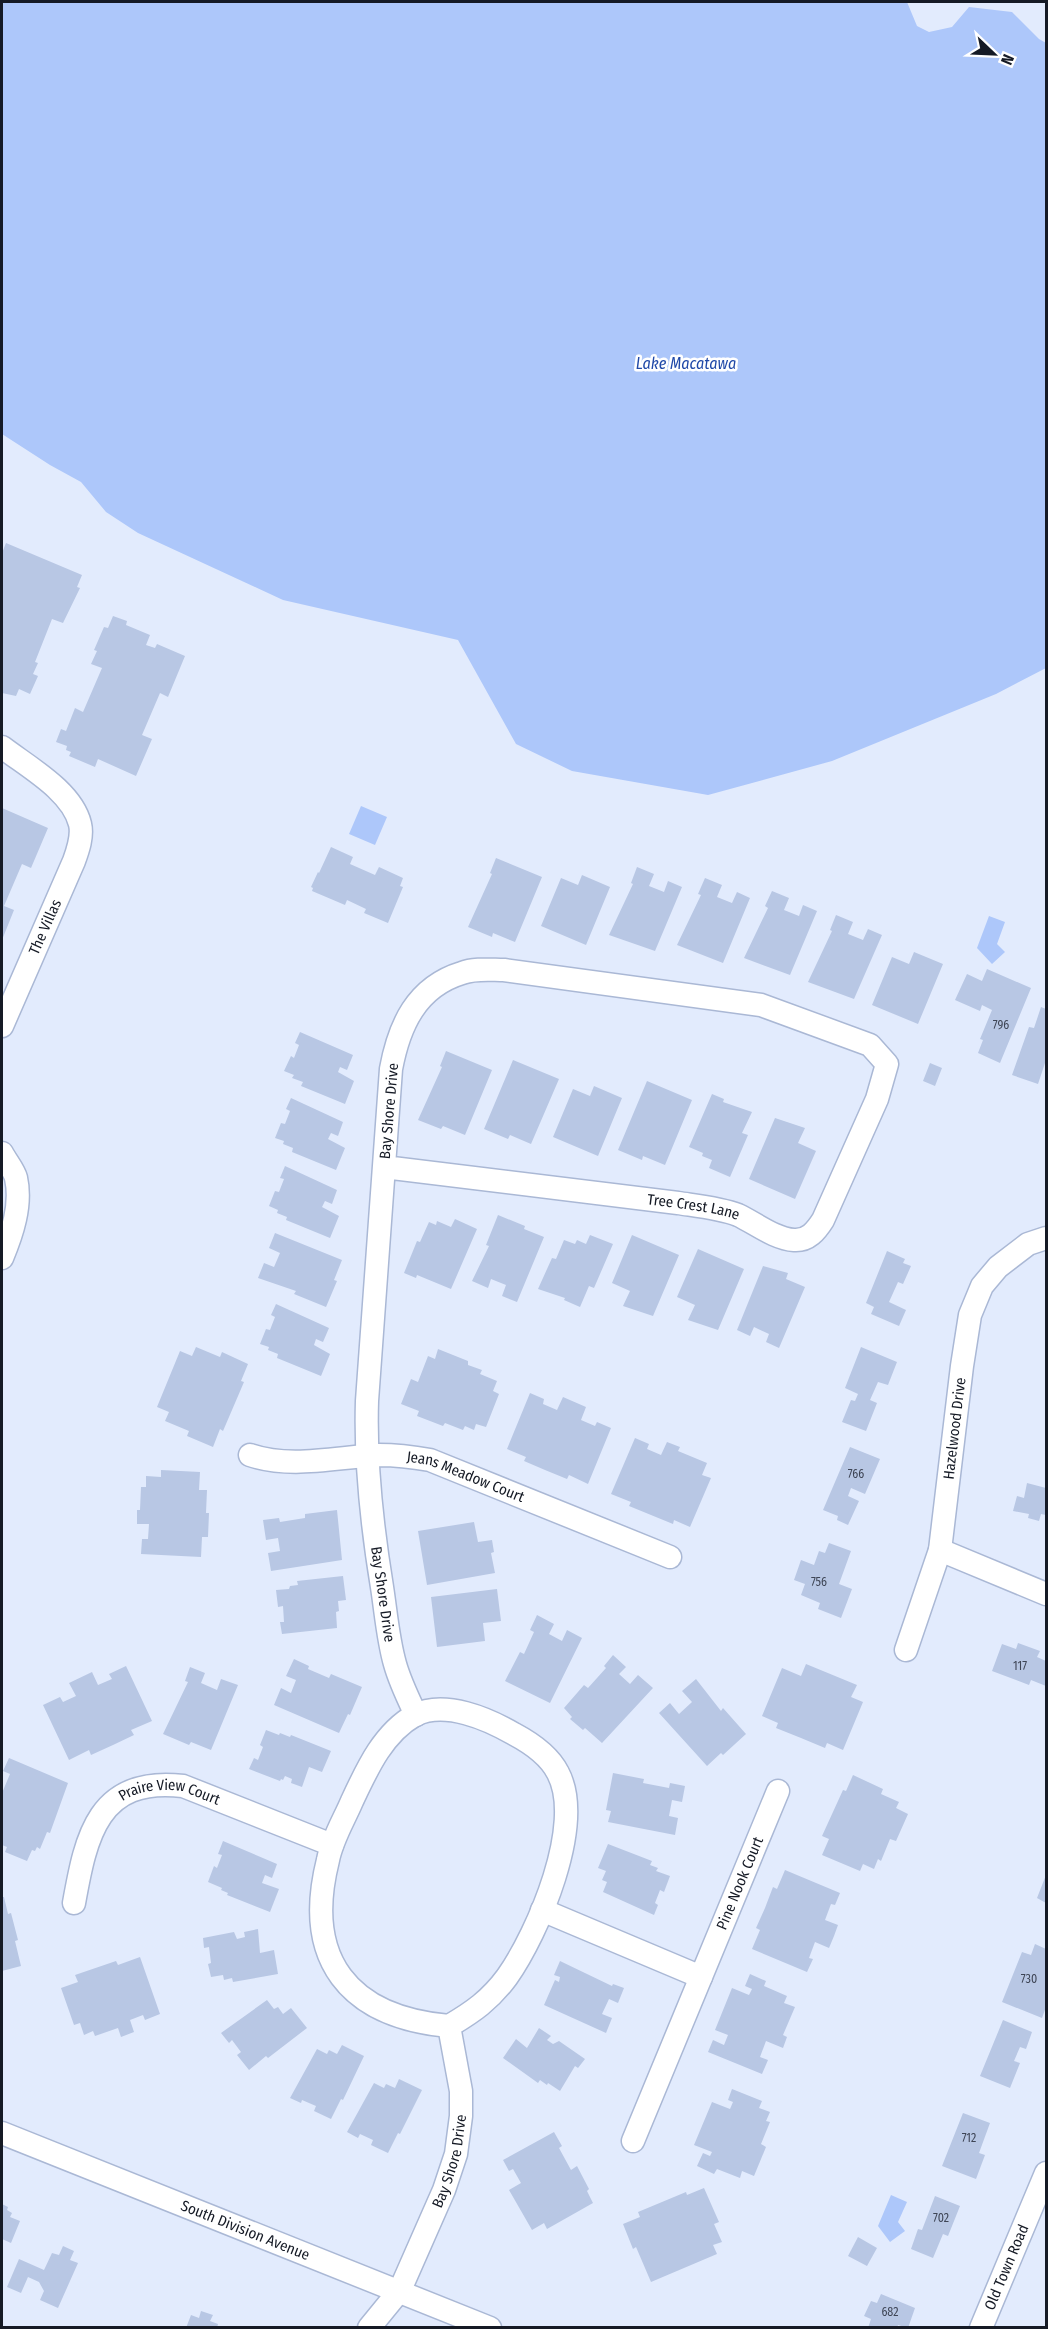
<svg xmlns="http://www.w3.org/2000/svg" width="1048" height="2329" font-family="'Fira Sans Condensed',sans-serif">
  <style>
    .water { fill: #adc7fa }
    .building { fill: #b8c7e4 }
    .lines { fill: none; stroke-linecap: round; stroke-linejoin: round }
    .street-casing { stroke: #aab8d5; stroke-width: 25 }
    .street { stroke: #fff; stroke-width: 22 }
    .labels { text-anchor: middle; stroke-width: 5; stroke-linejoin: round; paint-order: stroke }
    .number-label { font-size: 12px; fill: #3e4555 }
    .street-label { font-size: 15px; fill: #151a25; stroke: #fff }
    .water-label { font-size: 16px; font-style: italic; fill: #2049a8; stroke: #fff }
  </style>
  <rect width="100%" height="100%" fill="#e2ebfd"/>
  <path class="water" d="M2,2H907L917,26L929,32L952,27L969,7L1012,12L1039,39L1046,43V668L996,694L832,761L708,795L572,771L516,744L458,640L283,600L138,533L106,512L81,482L50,465L2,434Z
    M361,806L387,817L375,845L349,834Z
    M989,916L1005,922L997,944L1005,952L992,964L977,948Z
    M891,2195L907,2202L898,2222L905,2231L890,2242L878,2226Z"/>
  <path class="building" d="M6,543L82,575L77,587L80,588L63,623L52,619L35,662L38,663L33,674L38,676L30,694L19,689L16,696L2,693V553Z
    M113,616L127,621L126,625L150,635L146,645L155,648L157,644L185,656L168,697L160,693L142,735L152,739L136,776L98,759L95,767L69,756L71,752L66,750L67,746L56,742L61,729L66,731L75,708L83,712L102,668L91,664L97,651L94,650L104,627L108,628Z
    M2,808L48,828L31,868L22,864L4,906L14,910L2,940Z
    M331,847L353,857L350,864L375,875L379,867L403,878L400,886L403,887L388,923L364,913L366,909L347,900L345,905L312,891L313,888L311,887L318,872L319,873Z
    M496,858L542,877L515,942L493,933L492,937L468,927L492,874L490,873Z
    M637,867L654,874L649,886L664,892L668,881L682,887L655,951L609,935L633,884L631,883Z
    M582,875L610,887L586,945L541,926L561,878L578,885Z
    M705,878L722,885L717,897L732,903L737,892L750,898L723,963L677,945L701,895L698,894Z
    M772,891L789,898L784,910L799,916L803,905L817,911L790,975L744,958L768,908L765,906Z
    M836,915L853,922L848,934L863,940L868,929L882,935L854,999L808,982L832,931L830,930Z
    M914,952L943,964L918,1024L872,1005L892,957L909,964Z
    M987,969L1031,988L1000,1063L978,1053L983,1040L980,1039L992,1010L982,1005L980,1011L955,1000L967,974L982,981Z
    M1041,1007L1046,1009V1060L1038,1084L1012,1075L1029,1027L1034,1028Z
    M300,1032L353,1055L347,1070L340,1067L338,1072L354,1081L345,1104L301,1086L303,1082L292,1078L294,1075L284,1071L291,1056L294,1058L299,1045L295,1043Z
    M446,1051L492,1070L465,1135L443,1126L441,1129L418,1120L442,1067L440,1066Z
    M513,1060L559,1079L531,1144L510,1135L508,1139L484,1129Z
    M930,1063L942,1068L935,1086L923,1081Z
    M647,1081L692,1100L665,1165L643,1156L642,1160L618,1150Z
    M594,1086L622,1098L598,1156L553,1137L573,1089L590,1096Z
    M712,1094L724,1099L723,1102L752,1112L742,1133L748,1135L730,1177L709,1168L712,1160L702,1156L703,1153L689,1147Z
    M291,1098L343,1122L338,1136L331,1133L328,1139L345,1148L336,1170L292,1152L293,1148L283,1144L284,1141L275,1138L281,1123L285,1124L290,1111L286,1109Z
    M775,1118L805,1128L798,1143L816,1151L795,1199L749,1179Z
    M285,1166L337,1190L332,1204L325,1201L322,1207L339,1216L330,1238L286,1220L287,1217L277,1213L278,1210L269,1206L275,1191L279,1192L284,1179L280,1178Z
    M498,1215L525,1226L524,1229L544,1237L517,1302L502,1296L506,1285L491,1279L488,1288L472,1281L489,1246L486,1245Z
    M455,1219L477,1229L451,1289L417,1275L416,1278L404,1273L417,1241L420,1242L429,1222L436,1225L437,1221L451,1227Z
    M275,1233L342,1260L334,1280L337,1281L326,1307L294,1294L296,1291L258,1278L264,1263L274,1267L280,1253L269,1248Z
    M590,1235L613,1244L594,1288L589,1286L580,1307L564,1300L565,1298L538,1289L552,1258L556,1259L564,1240L575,1244L577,1240L586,1244Z
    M632,1235L679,1255L653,1316L623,1306L630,1291L612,1283Z
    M698,1249L744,1269L718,1330L688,1320L695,1305L677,1297Z
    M887,1251L905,1259L903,1263L911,1266L903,1284L898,1282L889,1302L906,1310L899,1326L871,1314L874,1307L866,1303Z
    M763,1266L788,1273L786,1279L805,1287L779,1348L766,1342L769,1334L754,1327L750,1336L737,1330Z
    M276,1304L329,1328L323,1342L316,1339L314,1345L330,1354L321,1376L277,1358L278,1354L268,1350L269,1347L260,1344L266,1329L270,1330L275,1317L271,1315Z
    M196,1347L220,1357L222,1352L248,1364L241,1381L244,1382L223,1431L220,1429L213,1447L187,1436L189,1431L165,1421L169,1412L157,1407L180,1351L192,1356Z
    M861,1347L897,1362L888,1385L878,1382L870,1400L877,1403L866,1431L842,1422L851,1400L855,1401L858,1394L845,1388Z
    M438,1349L468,1361V1365L482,1370L480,1374L497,1381L493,1391L499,1394L486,1427L476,1424L474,1430L465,1426L463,1430L445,1423L443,1426L417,1416L419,1411L401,1404L411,1379L418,1382L428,1356L435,1359Z
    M530,1393L544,1399L543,1404L557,1410L563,1397L586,1407L581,1420L595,1426L597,1422L611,1428L588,1484L569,1475L567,1479L545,1470L524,1461L526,1457L507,1449Z
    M635,1438L649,1444L647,1449L661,1455L667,1442L680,1447L678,1451L707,1463L702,1475L711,1478L690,1527L674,1520L673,1524L629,1506L631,1502L611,1494Z
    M850,1447L880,1459L865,1494L851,1488L848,1496L859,1501L848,1525L837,1520L838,1516L823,1510Z
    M161,1470L200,1472L199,1490H207L206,1513H209L208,1537H202L201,1557L141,1554L142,1539H148L149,1524H137V1510H140L141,1487H146V1476L161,1477Z
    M1027,1483L1046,1488V1515L1041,1514L1039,1521L1028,1518L1029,1514L1013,1511L1017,1496L1024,1498Z
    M337,1510L342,1560L271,1571L268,1553L280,1551L278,1538L266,1540L263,1520L279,1518L280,1522L305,1518V1514Z
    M474,1522L478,1542L492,1540L494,1552L491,1553L495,1573L427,1585L418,1531Z
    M829,1543L851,1551L839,1584L852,1589L841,1618L818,1609L820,1603L801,1595L805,1584L794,1580L801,1560L814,1565L819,1551L825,1553Z
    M343,1576L346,1600L338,1601L339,1611L336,1612L337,1628L282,1634L280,1622H284L283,1606L278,1607L276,1590L289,1589L290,1586L298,1585L297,1581Z
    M497,1589L501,1621L483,1623L485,1641L437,1647L431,1597Z
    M537,1615L554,1624L549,1634L562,1641L567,1630L582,1638L550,1703L505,1681L520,1652L524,1654L534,1632L530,1630Z
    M1018,1643L1040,1651L1037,1657L1046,1661V1686L1031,1680L1029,1685L992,1671L1002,1644L1016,1649Z
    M613,1655L626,1667L619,1674L630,1684L638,1675L653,1688L602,1743L585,1728L583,1730L570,1719L572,1717L564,1708L584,1685L588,1688L606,1668L604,1666Z
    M294,1659L309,1666L308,1669L329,1678L331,1674L362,1687L350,1715L348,1714L339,1733L274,1705L281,1688L291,1693L296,1680L286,1676Z
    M806,1664L857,1685L851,1697L863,1702L843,1750L827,1743L825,1748L801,1738L776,1728L778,1723L762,1716L782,1668L801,1676Z
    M126,1666L152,1721L131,1730L134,1735L113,1745L91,1755L89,1750L69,1760L43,1705L60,1697L63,1702L76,1696L69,1683L92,1672L98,1685L112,1679L109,1674Z
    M190,1667L205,1673L201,1683L217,1690L221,1679L238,1685L211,1750L191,1742L189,1745L163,1734L188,1682L185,1681Z
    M696,1679L721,1711L723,1708L746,1734L723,1755L721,1753L707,1766L659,1713L670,1703L679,1714L692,1702L682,1691Z
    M266,1730L279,1735L280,1733L290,1737L291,1735L331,1751L322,1772L309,1767L302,1787L291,1783L292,1779L285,1776L283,1780L281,1779L280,1781L249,1769L254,1758L258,1760L263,1747L260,1745Z
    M9,1758L68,1783L50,1833L47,1832L40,1849L37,1847L35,1851L32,1850L27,1861L5,1852L7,1847L2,1845V1793L10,1774L3,1771Z
    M613,1773L644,1779L643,1783L669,1788L670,1783L685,1786L682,1802L672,1800L669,1816L678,1818L675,1835L608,1822L611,1811L606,1810Z
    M853,1775L883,1789L881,1794L899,1802L896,1808L908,1814L896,1841L890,1839L881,1861L878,1859L874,1869L863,1864L860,1871L822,1855L829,1839L822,1836L843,1790L846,1791Z
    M223,1841L277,1864L272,1878L265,1875L262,1883L279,1889L270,1912L227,1895L228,1893L221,1890L222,1888L208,1882L214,1866L217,1868L222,1855L218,1854Z
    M608,1844L652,1861L650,1865L658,1868L656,1871L670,1876L664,1892L660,1890L655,1903L658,1905L654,1915L603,1892L607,1882L602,1880L606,1871L598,1868Z
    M785,1870L840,1893L835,1905L831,1904L825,1920L838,1925L834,1936L829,1948L815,1942L809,1958L813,1959L807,1972L752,1949L760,1930L756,1928L765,1908L773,1887L777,1889Z
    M1046,1875V1903L1037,1898Z
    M2,1897H4L8,1914L11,1913L18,1940L15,1941L21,1966L2,1971Z
    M258,1929L260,1953L274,1950L278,1974L233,1982L232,1978L224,1980L223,1975L211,1977L208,1964L211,1963L209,1947L204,1948L203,1938L234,1932L237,1939L245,1937L244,1932Z
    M1035,1944L1046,1949V2007L1042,2018L1002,2002L1022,1952L1031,1955Z
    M140,1957L160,2014L145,2020L143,2015L130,2020L134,2032L121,2037L118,2028L95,2036L93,2031L84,2035L80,2023L74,2025L61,1988L78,1982L75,1975L116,1961L118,1965Z
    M560,1961L612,1986L613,1984L624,1988L618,2003L609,1999L602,2014L612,2018L606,2033L544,2005L555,1980L559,1982L560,1977L554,1975Z
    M750,1974L766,1981L764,1986L787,1996L784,2003L795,2007L783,2035L787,2037L783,2048L766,2041L760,2057L768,2060L762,2074L708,2052L713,2040L724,2045L728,2035L715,2030L732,1988L749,1995L752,1989L745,1986Z
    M267,2000L274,2009L278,2007L283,2014L291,2008L307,2028L268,2058L266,2056L249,2070L237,2055L241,2052L232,2040L229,2043L221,2033Z
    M1003,2020L1032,2032L1026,2049L1020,2047L1014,2061L1020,2063L1010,2088L980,2076Z
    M539,2028L551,2036L547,2040L553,2044L559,2041L585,2059L578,2068L575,2066L560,2091L548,2083L547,2085L540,2080L538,2083L503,2058L516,2039L527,2048Z
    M342,2045L364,2056L343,2100L341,2099L331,2119L314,2111L316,2106L302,2100L301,2103L290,2098L317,2049L327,2054L329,2050L337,2054Z
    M399,2079L422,2090L400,2134L398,2133L388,2153L371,2145L373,2140L360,2134L358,2138L347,2132L374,2083L384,2088L386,2084L395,2088Z
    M732,2089L762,2101L759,2108L770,2112L766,2121L770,2122L761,2144L766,2147L754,2176L742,2171L740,2178L717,2169L714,2174L697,2166L703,2153L710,2156L712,2152L694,2145L712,2102L730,2109L733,2102L728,2100Z
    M963,2113L990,2123L979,2153L985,2155L976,2179L942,2166Z
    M554,2132L562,2146L559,2148L571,2170L577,2166L589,2189L587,2191L593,2203L547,2229L544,2223L532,2230L509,2190L521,2183L513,2169L509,2171L503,2160Z
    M704,2188L719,2222L714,2224L722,2242L713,2245L717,2254L651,2282L636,2247L633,2249L623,2224L640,2217L638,2212L686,2192L687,2195Z
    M935,2196L960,2206L948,2236L943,2234L933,2258L911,2249L918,2229L922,2230Z
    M2,2204L8,2207L7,2210L12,2213L10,2217L20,2221L11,2243L2,2239Z
    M858,2237L877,2248L867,2266L848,2256Z
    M63,2246L74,2251L70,2260L78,2263L58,2308L40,2300L44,2291L39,2282L28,2277L21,2293L7,2287L19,2259L44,2270L52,2253L59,2255Z
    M881,2294L915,2308L908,2328L898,2325L897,2328H868L871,2319L864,2316L871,2301L877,2303Z
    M201,2311L213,2315L210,2321L218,2324L217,2328H186L191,2315L199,2318Z"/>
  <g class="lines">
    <defs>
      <g id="street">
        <path d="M2,747C28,767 72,791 80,824C83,836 78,850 74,861L2,1026"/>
        <path d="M2,1153C6,1161 14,1170 16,1178C22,1205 12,1234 2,1258"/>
        <path id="s1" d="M384,1167L678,1203C698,1206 720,1208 738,1215C755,1223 775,1239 794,1240C808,1241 816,1231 823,1220L877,1099L887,1064L870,1045L761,1005L504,970C491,970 475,968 462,973C416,987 399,1026 391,1069L367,1401C365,1463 372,1526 382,1587C386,1613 388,1640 395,1664C400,1682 408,1698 416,1715"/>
        <path id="s2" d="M250,1455C291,1469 337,1457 379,1455C397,1455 413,1457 430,1460L670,1557"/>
        <path d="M940,1550L1046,1594"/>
        <path id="s3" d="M906,1650L940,1550L962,1366L970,1315L982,1286L998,1267L1028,1244L1046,1238"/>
        <path id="s4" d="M74,1903C86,1836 98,1776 183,1786L332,1845"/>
        <path d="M542,1910L701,1977"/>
        <path id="s5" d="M2,2133L490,2328"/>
        <path id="s6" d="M633,2141L778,1791"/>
        <path id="s7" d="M369,2328L400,2290L444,2190L456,2154L461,2116V2091L449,2026C348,2017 303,1959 328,1860C332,1839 344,1820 352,1801C367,1769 383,1733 415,1715C445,1700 488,1719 514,1734C531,1743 549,1755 558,1773C585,1824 538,1933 507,1977C490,2000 473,2012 449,2026"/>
        <path id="s8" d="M981,2328L1046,2173"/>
      </g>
    </defs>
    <use href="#street" class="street-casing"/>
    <use href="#street" class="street"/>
  </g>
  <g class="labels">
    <g class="number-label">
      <text x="1001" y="1029">796</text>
      <text x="856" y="1478">766</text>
      <text x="819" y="1586">756</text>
      <text x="1020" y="1670">117</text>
      <text x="1029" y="1983">730</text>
      <text x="969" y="2142">712</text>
      <text x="941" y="2222">702</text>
      <text x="890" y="2316">682</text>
    </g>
    <g class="street-label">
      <text transform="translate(45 927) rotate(-66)" y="5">The Villas</text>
      <text transform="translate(389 1111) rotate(-85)" y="5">Bay Shore Drive</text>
      <text dy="5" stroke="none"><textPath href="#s1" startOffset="312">Tree Crest Lane</textPath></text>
      <text dy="5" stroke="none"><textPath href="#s3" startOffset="228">Hazelwood Drive</textPath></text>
      <text dy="5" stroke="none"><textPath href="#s2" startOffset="220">Jeans Meadow Court</textPath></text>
      <text dy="5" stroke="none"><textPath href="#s1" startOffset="1722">Bay Shore Drive</textPath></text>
      <text dy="5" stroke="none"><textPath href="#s4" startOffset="171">Praire View Court</textPath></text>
      <text dy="5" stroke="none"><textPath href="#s6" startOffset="279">Pine Nook Court</textPath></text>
      <text dy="5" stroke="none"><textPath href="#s7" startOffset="188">Bay Shore Drive</textPath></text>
      <text dy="5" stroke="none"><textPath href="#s5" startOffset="262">South Division Avenue</textPath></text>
      <text dy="5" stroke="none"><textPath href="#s8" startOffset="66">Old Town Road</textPath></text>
    </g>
    <g class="water-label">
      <text x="686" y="369">Lake Macatawa</text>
    </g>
  </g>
  <rect width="1048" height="2329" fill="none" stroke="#151a25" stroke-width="6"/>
  <g transform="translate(994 54) rotate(113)" stroke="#ffffff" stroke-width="4.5" paint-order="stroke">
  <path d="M0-4.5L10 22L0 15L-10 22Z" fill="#151a25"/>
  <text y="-9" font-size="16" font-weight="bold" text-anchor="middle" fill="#151a25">N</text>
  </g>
</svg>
